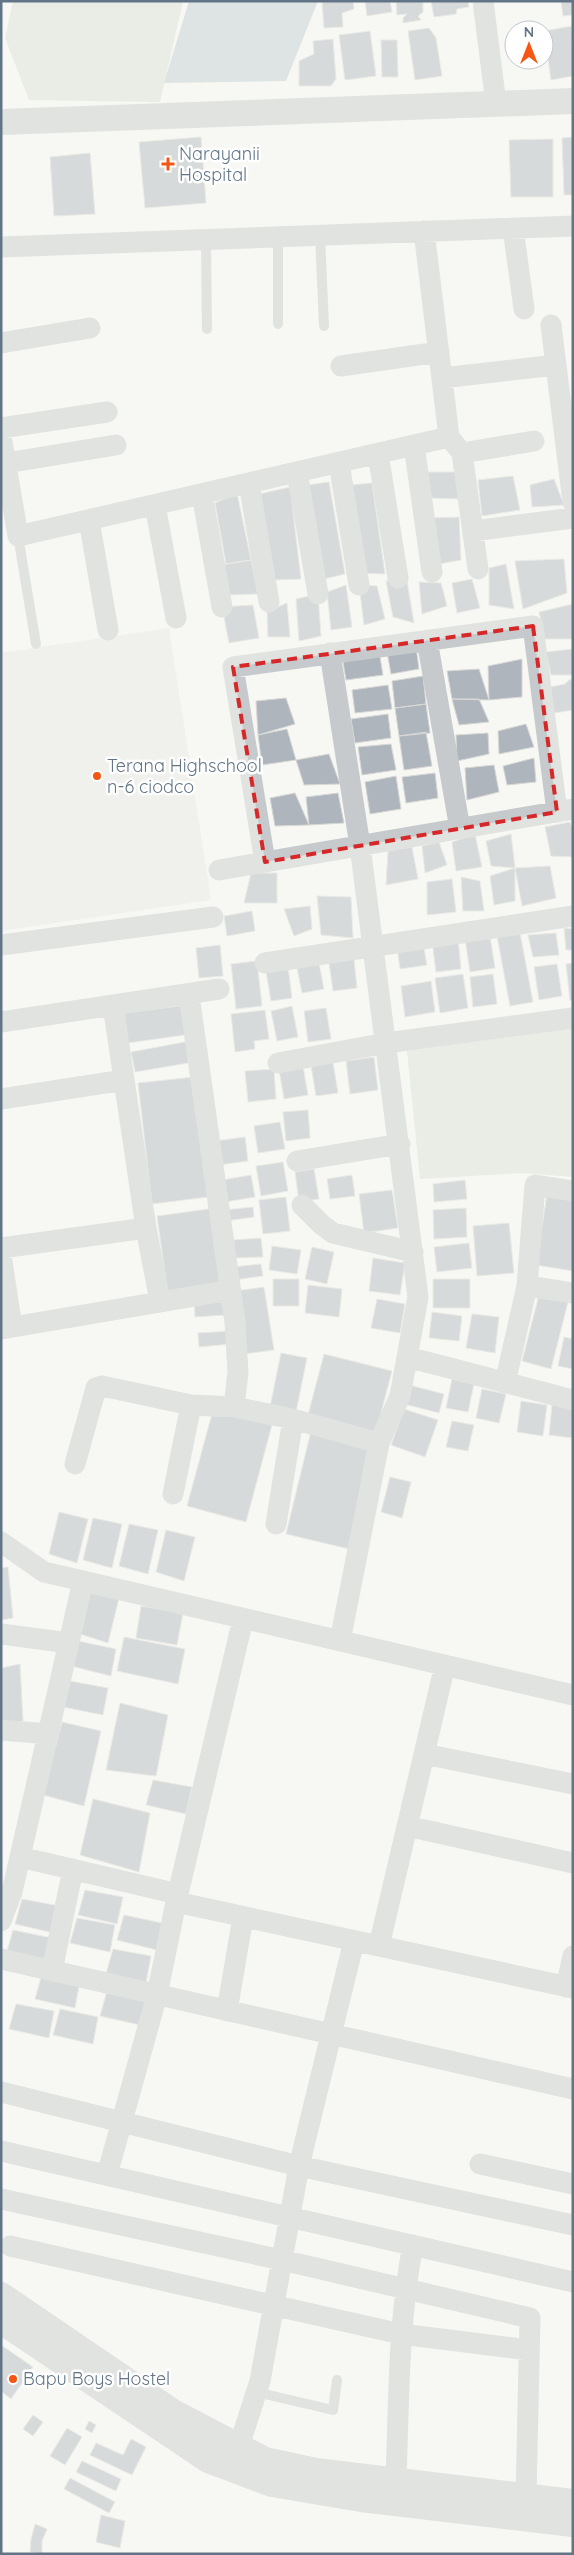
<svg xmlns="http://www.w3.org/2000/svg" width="574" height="2555" font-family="Quicksand,sans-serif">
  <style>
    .built { fill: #e7e8e6 }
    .green { fill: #d7dfd4 }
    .water { fill: #becad0 }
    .building { fill: #aeb5bc; stroke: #d8d8d6 }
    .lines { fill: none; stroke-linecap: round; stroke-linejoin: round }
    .service { stroke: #c6cacd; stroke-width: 10 }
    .minor { stroke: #c6cacd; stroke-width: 21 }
    .tertiary { stroke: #c6cacd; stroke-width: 26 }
    .marked { fill: none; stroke: #d62828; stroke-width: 4; stroke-dasharray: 10 6; stroke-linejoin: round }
    .poi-dot { fill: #f65614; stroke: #fff; stroke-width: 2 }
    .labels { text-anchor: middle; stroke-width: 5; stroke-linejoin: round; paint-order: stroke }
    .poi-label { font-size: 18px; fill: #627587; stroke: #fff; text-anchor: start }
  </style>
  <rect width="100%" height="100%" fill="#f7f7f3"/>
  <path class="built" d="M169,628L211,900L1,931V653Z"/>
  <path class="green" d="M13,1H183L160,102L29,100L5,38Z
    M573,1028V1177L523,1173L420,1179L407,1051Z"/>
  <path class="water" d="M189,1H318L286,81L164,83Z"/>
  <path class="building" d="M322,1H353L354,9L342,13L343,27L324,28Z
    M365,1H390L392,12L367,16Z
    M396,1H423V12L418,16L421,20L403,23V18L407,14L397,15Z
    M431,1H468L469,7L457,9L456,14L434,17Z
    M561,1H573V15L563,16Z
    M572,26L573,76L551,80L544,31Z
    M429,28L436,38L442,76L415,80L408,31Z
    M370,31L376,76L345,80L339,35Z
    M333,39L336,79L331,86H299V61L314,54L313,41Z
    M381,40H397L398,77H382Z
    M201,137L206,203L145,208L139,142Z
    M573,137V195H564L562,138Z
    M553,139V197H511L509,140Z
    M90,153L95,214L54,216L50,157Z
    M426,472H464L458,499L430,498Z
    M513,476L520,510L482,516L478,480Z
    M554,479L564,505L532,507L530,485Z
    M329,482L345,574L324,579L307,485Z
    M372,483L385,574L357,573L351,485Z
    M290,487L301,579L273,580L259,494Z
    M237,493L251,560L226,564L215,503Z
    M459,517L461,560L439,564L432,518Z
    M564,559L567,593L523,609L515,561Z
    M251,560L258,594L229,595L214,566Z
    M506,564L514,609L489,605V568Z
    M472,579L480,608L457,613L452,583Z
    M386,581H407L414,623L393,617Z
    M419,582L441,583L447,606L422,614Z
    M346,585L352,627L331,630L327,592Z
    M359,585L377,586L385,619L364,625Z
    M318,594L321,636L299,641L296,599Z
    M287,603L290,637H268L267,612Z
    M573,604V639H545L539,612Z
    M253,605L259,638L229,643L222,607Z
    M416,647L419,669L391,674L387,652Z
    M573,649V675H551L546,652Z
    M379,651L383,675L346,680L342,656Z
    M522,659V697L489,700L488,666Z
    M479,669L489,700L452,699L447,671Z
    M423,676L426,704L395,708L392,681Z
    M570,679L573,681V710L554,713L550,687L565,684Z
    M388,685L392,709L355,713L352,690Z
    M286,698L295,724L258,735L256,701Z
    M452,699H479L489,722L459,725Z
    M426,704L430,733L399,736L395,708Z
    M388,714L391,738L355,743L351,719Z
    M526,724L534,747L499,754L498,731Z
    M287,729L296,760L262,765L258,735Z
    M426,732L432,766L404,770L399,736Z
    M488,733L489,754L457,761L456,735Z
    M391,744L396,770L362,775L358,747Z
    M329,754L340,784L304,785L296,760Z
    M534,758L536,782L507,785L503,766Z
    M494,765L499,792L467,800L465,768Z
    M435,773L438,798L406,803L402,777Z
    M396,776L401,809L370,814L365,782Z
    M295,793L309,825L275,826L270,798Z
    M338,793L344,823L309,825L306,797Z
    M570,822L573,830V857L551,856L545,827Z
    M475,834L482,867L456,871L452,842Z
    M511,834L515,868L491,866L486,841Z
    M439,842L447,865L425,873L422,846Z
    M412,847L418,879L386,885L388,851Z
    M550,866L556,898L522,906L515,868Z
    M515,868V901L494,905L490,876Z
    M251,873H277V903H244Z
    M461,877L480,881L484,911H463Z
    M452,879L456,912L427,915V882Z
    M317,896L351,897L353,938L321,935Z
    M310,906L312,929L294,936L284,909Z
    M252,911L255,931L227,936L224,916Z
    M564,928L573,929V950H566Z
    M520,933L533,1002L510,1006L497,936Z
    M556,933L559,955L533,957L528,935Z
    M490,936L495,968L470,972L465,939Z
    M458,938L461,969L436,972L432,941Z
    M423,943L427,965L400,969L397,947Z
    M220,945L223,976L199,978L196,948Z
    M354,959L357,988L333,991L329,963Z
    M257,961L262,1006L236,1009L231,964Z
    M319,963L324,989L302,993L297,968Z
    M573,963V1000L570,1001L566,964Z
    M557,964L562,996L539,1000L534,967Z
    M288,967L292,998L271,1001L266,971Z
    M463,974L468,1008L440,1013L435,978Z
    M493,974L497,1004L473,1007L470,977Z
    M431,981L435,1012L405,1017L401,986Z
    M187,1005L191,1034L128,1043L124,1013Z
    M292,1006L298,1037L277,1041L271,1011Z
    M326,1008L331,1039L308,1042L304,1011Z
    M265,1010L269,1039L254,1041L255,1049L235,1052L231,1014Z
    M190,1041L194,1062L135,1072L131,1052Z
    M374,1057L378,1090L350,1094L346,1061Z
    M333,1062L338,1093L316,1096L311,1065Z
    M303,1066L308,1095L284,1099L279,1070Z
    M274,1069L276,1099L248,1102L245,1071Z
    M194,1077L208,1197L152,1204L138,1083Z
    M308,1110L310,1138L286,1141L283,1112Z
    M280,1122L285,1149L258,1153L254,1126Z
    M245,1137L248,1161L218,1165L215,1141Z
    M283,1162L288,1191L261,1196L256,1166Z
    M314,1169L319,1199L299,1202L295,1172Z
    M251,1175L255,1197L225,1202L222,1180Z
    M352,1175L355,1196L330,1199L327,1179Z
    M465,1180L467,1199L434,1202L433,1184Z
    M392,1190L398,1228L364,1233L359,1194Z
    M547,1194L573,1198V1271L536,1265Z
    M286,1197L290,1231L263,1234L259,1200Z
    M253,1207L254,1217L225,1221L224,1210Z
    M216,1208L226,1287L168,1295L157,1216Z
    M466,1208L467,1237L434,1239L433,1210Z
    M509,1223L514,1273L477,1276L473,1226Z
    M261,1238L263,1257L233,1258L232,1240Z
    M469,1243L472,1268L437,1272L434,1247Z
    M272,1246L301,1250L297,1274L269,1270Z
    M312,1247L334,1252L327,1284L305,1279Z
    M373,1258L405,1263L400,1295L369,1291Z
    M261,1264L263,1276L234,1280L232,1267Z
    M273,1279H299V1306H273Z
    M433,1279H470V1308H433Z
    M308,1285L342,1289L339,1317L305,1313Z
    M264,1287L274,1350L244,1354L235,1291Z
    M540,1291L569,1298L551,1369L522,1361Z
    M223,1296L225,1315L195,1317L194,1298Z
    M377,1299L405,1304L400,1333L371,1328Z
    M432,1312L462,1316L459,1341L429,1338Z
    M472,1314L499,1317L495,1353L466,1348Z
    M230,1331L231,1344L199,1347L198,1333Z
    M564,1337L573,1339V1369L558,1366Z
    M281,1353L307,1358L296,1412L270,1407Z
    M324,1354L392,1371L376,1432L308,1415Z
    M452,1379L474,1384L468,1412L446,1408Z
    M409,1385L444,1394L439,1413L404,1404Z
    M482,1389L506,1394L499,1423L476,1418Z
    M521,1401L547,1405L543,1436L517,1432Z
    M552,1405L573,1407V1438L549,1435Z
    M404,1409L438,1420L425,1457L391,1445Z
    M213,1410L272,1425L246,1522L187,1506Z
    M452,1421L474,1425L468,1451L446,1447Z
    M311,1431L374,1446L349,1549L286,1534Z
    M390,1477L411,1482L402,1518L381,1512Z
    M59,1512L88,1519L77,1563L49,1554Z
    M93,1518L122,1524L112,1568L83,1560Z
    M129,1524L158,1530L148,1574L119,1566Z
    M166,1530L195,1537L184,1581L156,1572Z
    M8,1567L13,1618L1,1620V1568Z
    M89,1592L119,1598L108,1643L80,1634Z
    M141,1606L183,1613L177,1645L136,1638Z
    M124,1637L185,1649L178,1684L117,1671Z
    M78,1641L116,1649L111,1676L71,1666Z
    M20,1664L23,1721L1,1725V1668Z
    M70,1681L108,1688L103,1715L63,1707Z
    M120,1703L168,1715L156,1776L106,1770Z
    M62,1722L101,1731L84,1806L43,1795Z
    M153,1780L192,1787L186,1814L146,1805Z
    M93,1799L150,1813L139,1872L80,1855Z
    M85,1890L123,1897L117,1924L78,1915Z
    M22,1899L60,1906L54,1933L15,1924Z
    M124,1915L162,1923L157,1950L117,1940Z
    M77,1918L115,1925L110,1952L70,1943Z
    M13,1930L52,1938L46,1965L6,1955Z
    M113,1949L151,1956L146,1983L106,1974Z
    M42,1974L80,1981L75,2008L35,1999Z
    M107,1991L146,1998L140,2025L100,2016Z
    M16,2004L54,2011L49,2038L9,2029Z
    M60,2009L98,2017L93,2044L53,2035Z
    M1,2345L33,2367L11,2399L1,2391Z
    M33,2415L43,2422L33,2436L23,2429Z
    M89,2421L96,2425L92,2433L85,2429Z
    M67,2428L82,2437L65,2465L50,2456Z
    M131,2439L146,2447L132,2475L90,2455L96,2443L123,2455Z
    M82,2461L121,2479L116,2491L76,2472Z
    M70,2478L115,2502L109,2513L64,2489Z
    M101,2515L125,2521L120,2548L96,2542Z
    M35,2524L47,2529L42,2541V2554L30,2552L31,2539Z"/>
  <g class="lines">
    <path class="service" d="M320,235L324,326
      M278,236V324
      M206,239L207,329
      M18,536L36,644
      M256,2392L333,2410L337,2380"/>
    <path class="minor" d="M483,1L496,104
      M513,228L524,309
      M1,247L573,226
      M551,325L573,502
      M1,343L90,328
      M341,366L439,352
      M442,378L556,365
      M1,428L107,412
      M1,436L18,536L449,437L424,231
      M449,437L462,453L478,569
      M414,445L432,572
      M462,453L534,441
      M378,454L398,578
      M6,463L116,445
      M339,463L359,585
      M297,472L318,594
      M249,483L269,602
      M202,494L222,607
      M155,505L176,618
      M89,520L108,630
      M473,531L573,518
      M427,640L460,829
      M330,653L360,846L418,1297L400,1396L379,1443L340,1641
      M265,862L233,667L533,626L557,812
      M219,870L573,809
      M1,945L213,917
      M265,963L573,916
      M189,995L235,1322L238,1372L234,1407
      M113,1005L146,1228L160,1301
      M1,1022L219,989
      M278,1063L386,1043L573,1018
      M1,1099L124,1080
      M297,1161L400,1144
      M302,1205L322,1225L333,1233L413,1252
      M1,1248L146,1228
      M1,1255L12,1327
      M527,1286L573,1293
      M1,1329L231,1290
      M407,1357L573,1400
      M505,1383L527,1286L535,1185L573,1191
      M75,1464L96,1388L102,1386L191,1405L234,1407L293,1419L379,1443
      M173,1494L191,1405
      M276,1524L293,1419
      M1,1542L44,1572L573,1695
      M1,1634L69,1643
      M1,1730L49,1734
      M424,1754L573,1784
      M407,1826L573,1863
      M20,1857L178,1894
      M176,1902L573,1988
      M1,1921L12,1892L83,1581
      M379,1946L445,1665
      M1,1959L573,2089
      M52,1971L73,1869
      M566,1987L573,1956
      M227,2011L243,1917
      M1,2092L299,2166L573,2225
      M1,2151L573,2282
      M480,2164L573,2184
      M107,2175L157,1995L176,1902L243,1619
      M1,2199L282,2260L530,2318L526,2496
      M10,2246L401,2334L529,2350
      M230,2460L239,2446L260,2381L299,2166L354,1941
      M396,2480C399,2401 398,2322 413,2245"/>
    <path class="tertiary" d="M1,122L573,101
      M1,2295L173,2412L265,2460L316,2471L573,2502
      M1,2321L208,2460L272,2484L361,2499L573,2524"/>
  </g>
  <path d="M0 0H574V2555H0ZM533,626L557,812L265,862L233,667Z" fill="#f7f7f3" fill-opacity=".55" fill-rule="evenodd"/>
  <path class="marked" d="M533,626L557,812L265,862L233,667Z"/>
  <g class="poi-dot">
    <path d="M165.5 156.5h5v5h5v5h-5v5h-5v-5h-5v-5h5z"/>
    <circle cx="97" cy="776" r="5"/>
    <circle cx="13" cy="2379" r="5"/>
  </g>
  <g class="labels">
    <g class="poi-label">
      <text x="179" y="160">Narayanii<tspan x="179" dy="21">Hospital</tspan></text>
      <text x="107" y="772">Terana Highschool<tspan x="107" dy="21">n-6 ciodco</tspan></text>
      <text x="23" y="2385">Bapu Boys Hostel</text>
    </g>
  </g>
  <rect width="574" height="2555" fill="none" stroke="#627587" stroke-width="5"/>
  <g transform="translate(529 45)"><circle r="24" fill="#ffffff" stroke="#c0c8cf"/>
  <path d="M0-4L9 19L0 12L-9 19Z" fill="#f65614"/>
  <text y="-8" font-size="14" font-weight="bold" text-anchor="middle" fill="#627587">N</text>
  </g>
</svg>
